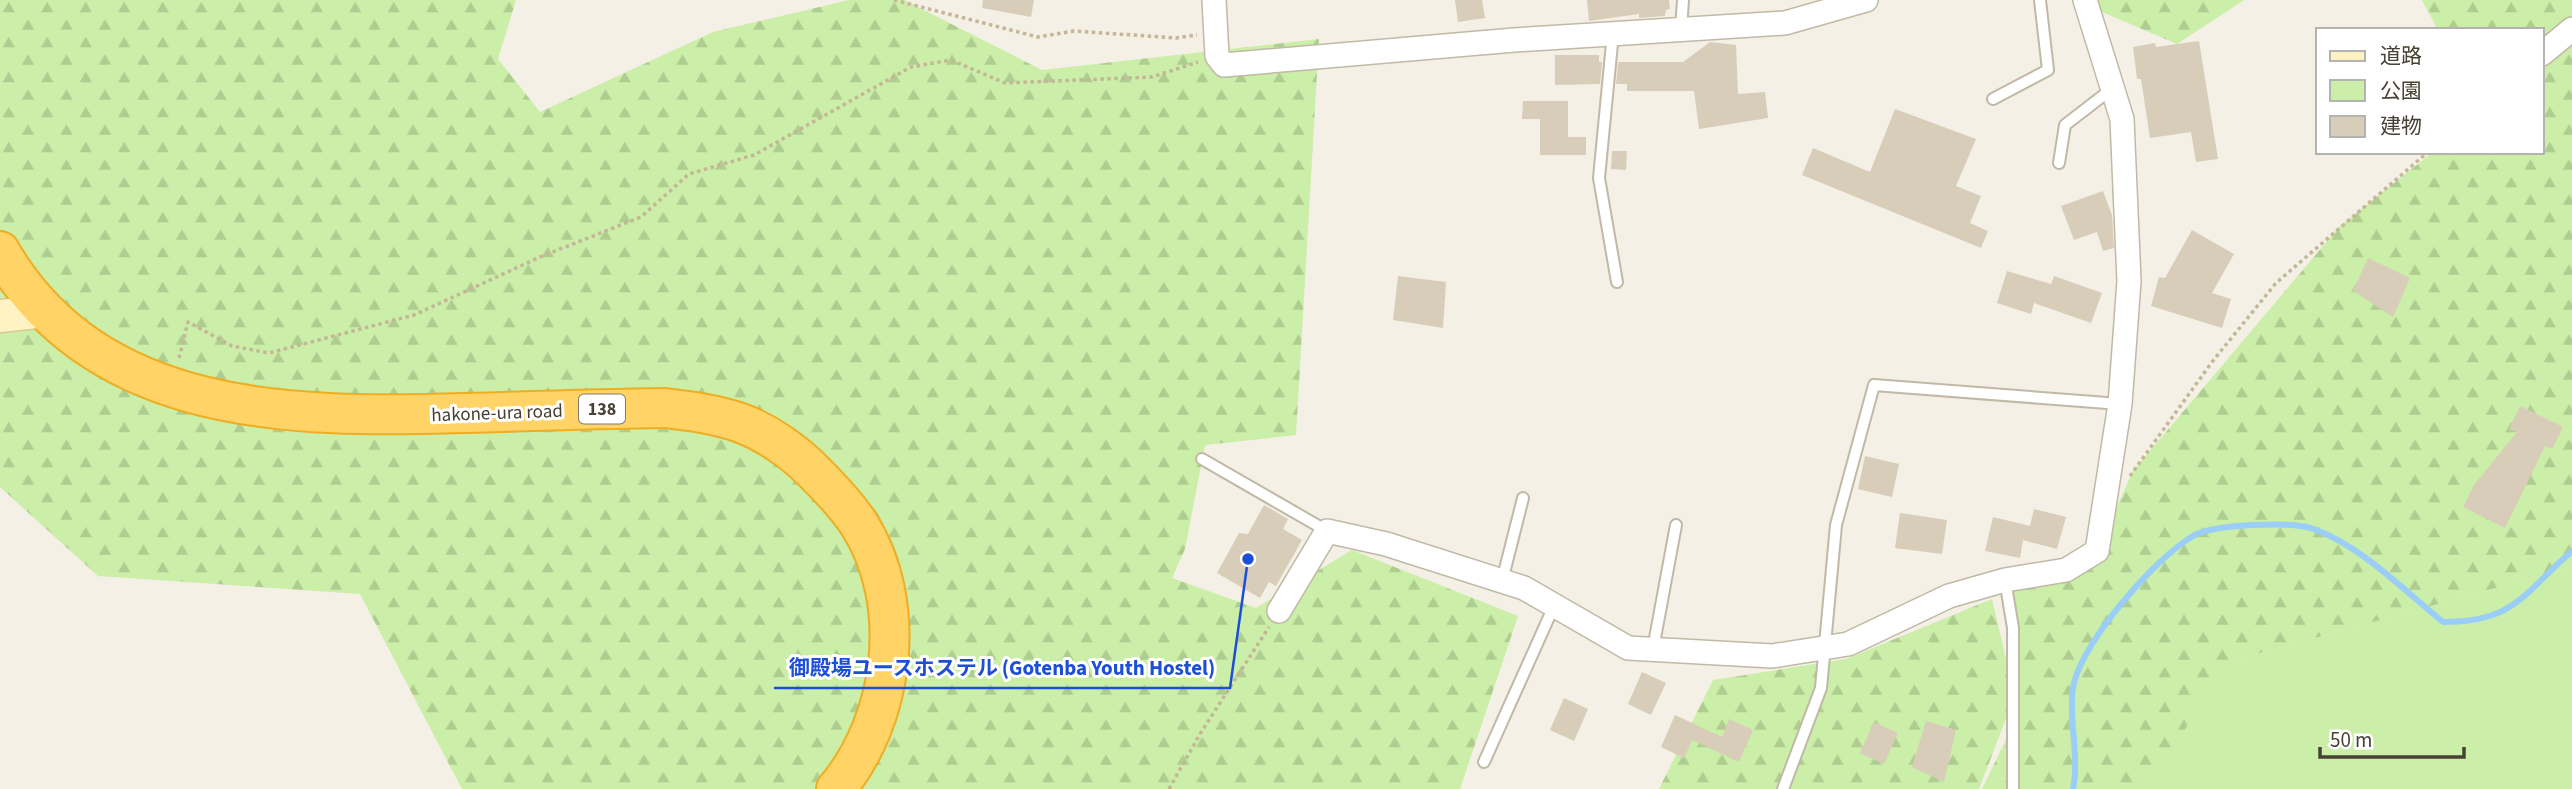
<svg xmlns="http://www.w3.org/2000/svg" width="2572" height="789" font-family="'Source Sans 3','Noto Sans JP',sans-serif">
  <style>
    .green { fill: #cbeea8 }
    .forest { fill: url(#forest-firs) }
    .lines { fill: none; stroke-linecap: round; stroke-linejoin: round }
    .stream { stroke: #9acdf8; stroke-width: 6 }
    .building { fill: #d7cdb9 }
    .lane-casing { stroke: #c1b9a6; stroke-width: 14 }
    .street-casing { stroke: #c1b9a6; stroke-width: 26 }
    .secondary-casing { stroke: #d9c98f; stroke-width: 35 }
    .highway-casing { stroke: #efad24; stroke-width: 42 }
    .path { stroke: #c4b696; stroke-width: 3.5; stroke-dasharray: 3.5 3.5; stroke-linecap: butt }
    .lane { stroke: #fff; stroke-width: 10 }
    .street { stroke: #fff; stroke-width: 23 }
    .secondary { stroke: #fff3c4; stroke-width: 32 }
    .highway { stroke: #ffd365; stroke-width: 38 }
    .labels { text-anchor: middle; stroke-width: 6; stroke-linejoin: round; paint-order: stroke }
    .shield { fill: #fff; stroke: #7e7a70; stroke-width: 2 }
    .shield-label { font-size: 18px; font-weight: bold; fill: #474133 }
    .street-label { font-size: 19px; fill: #474133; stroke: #fff }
    .leader { fill: none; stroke: #1d4ed8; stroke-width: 2.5 }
    .callout-dot { fill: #1d4ed8; stroke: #fff; stroke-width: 2.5 }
    .callout-label { font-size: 21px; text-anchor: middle; font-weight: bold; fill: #1d4ed8; stroke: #fff; stroke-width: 6; stroke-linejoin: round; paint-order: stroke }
  </style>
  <defs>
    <pattern id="forest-firs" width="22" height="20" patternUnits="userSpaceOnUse" patternTransform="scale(1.75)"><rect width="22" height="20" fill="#cbeea8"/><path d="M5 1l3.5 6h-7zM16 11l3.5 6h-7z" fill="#b0cd91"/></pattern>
  </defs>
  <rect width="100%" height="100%" fill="#f4f0e5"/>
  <path class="green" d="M2572,567V789H2144L2207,671L2224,663Z"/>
  <path class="forest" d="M0,0H516L498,59L540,112L713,32L849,0H904L1042,70L1319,39L1296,435L1205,445L1185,549L1172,578L1256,608L1352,550L1518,616L1460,789H462L360,594L98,576L0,487Z
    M2089,0H2244L2177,44L2086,5Z
    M2422,0H2572V24L2542,54V30H2438Z
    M2572,41V567L2224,663L2150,789H1982L2015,721L2013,700L1979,789H1659L1713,680L1846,659L1992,599L2012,685L2007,593L2097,551L2133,471L2340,226L2433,152H2542V64Z"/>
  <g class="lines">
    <path class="stream" d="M2073,789C2080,755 2067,713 2074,683C2084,640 2155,558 2193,536C2213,524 2292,521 2314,529C2364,548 2402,589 2443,622C2516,622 2523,593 2572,551"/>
  </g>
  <path class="building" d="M983,0H1034L1031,17L982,8Z
    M1455,0H1482L1485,18L1458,22Z
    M1587,0H1669L1670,9L1666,10L1665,16L1639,18V14L1589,21Z
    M2199,41L2218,159L2196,162L2191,132L2150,138L2141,79H2137L2133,47L2155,43L2156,47Z
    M1710,42L1736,45L1738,94L1765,92L1768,118L1699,129L1694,91H1627V84H1616L1618,62H1683Z
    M1555,55H1599V62H1602L1600,84L1555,85Z
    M1523,101H1568V137H1586V155H1540V119H1522Z
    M1895,109L1976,139L1956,186L1981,196L1970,223L1988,231L1981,248L1802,175L1813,148L1870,172Z
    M1612,151H1627L1626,170L1611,169Z
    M2103,191L2112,215L2114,248L2103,251L2097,232L2074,240L2061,206Z
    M2192,230L2234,254L2212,293L2231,299L2222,328L2151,306L2159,277L2165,278Z
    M2368,258L2410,278L2393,317L2353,291Z
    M2007,271L2051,284L2054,276L2102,293L2091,323L2034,303L2031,314L1997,303Z
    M1398,276L1446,282L1443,328L1393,320Z
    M2520,406L2563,427L2552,449L2545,446L2505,528L2463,507L2474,485L2517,432L2509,429Z
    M1865,456L1899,464L1892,497L1858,489Z
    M1264,505L1288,519L1283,529L1302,540L1276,586L1269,582L1260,598L1217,573L1239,533L1248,534Z
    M2034,509L2066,517L2057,549L2023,540L2020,558L1985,551L1993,517L2030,526Z
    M1900,513L1947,520L1942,554L1895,548Z
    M1642,672L1666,683L1651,715L1628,704Z
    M1564,698L1588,709L1574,741L1550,730Z
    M1675,715L1722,737L1729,719L1753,730L1739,762L1692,740L1684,758L1661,747Z
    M1926,721L1956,730L1944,782L1912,767Z
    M1874,722L1898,733L1884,764L1860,753Z"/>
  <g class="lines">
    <defs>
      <path id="lane" d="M1681,29L1683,0
        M1613,33L1599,178L1617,282
        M1993,99L2048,70L2040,0
        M2059,163L2065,125L2113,88
        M1202,459L1327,531
        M2005,580L2013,628V789
        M1502,581L1523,498
        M1653,649L1676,525
        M1484,762L1554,606
        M1783,789L1821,688L1836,525L1874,385L2120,404"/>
      <path id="street" d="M1214,0L1217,56L1224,65L1514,40L1785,23L1866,0
        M2542,54L2572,29
        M1279,611L1327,531L1386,544L1524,588L1628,648L1772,656L1848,644L1949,596L2005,580L2066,570L2097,551L2120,404L2129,281L2122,119L2085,0"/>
      <path id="secondary" d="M0,316L46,311"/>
      <path id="highway" d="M0,251C96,418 295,418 464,413C531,411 598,409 665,408C690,411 714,414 738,422C767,432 796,453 817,475C832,490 847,506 859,524C909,603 895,719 836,789"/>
    </defs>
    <use href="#lane" class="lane-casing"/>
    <use href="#street" class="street-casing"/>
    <use href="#secondary" class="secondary-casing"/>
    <use href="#highway" class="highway-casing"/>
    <path class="path" d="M894,0L1038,37L1074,31L1176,38L1197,35
      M179,358L188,322L232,346L269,353L414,315L540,257L641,217L689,174L754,155L911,67L951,60L1005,83L1152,77L1198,62
      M2130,476L2212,362L2276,283L2428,152
      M1169,789L1200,734L1269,627"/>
    <use href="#lane" class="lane"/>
    <use href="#street" class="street"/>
    <use href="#secondary" class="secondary"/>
    <use href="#highway" class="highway"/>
  </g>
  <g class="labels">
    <rect class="shield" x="579" y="394.5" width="46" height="29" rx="5"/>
    <g class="shield-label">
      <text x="602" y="415">138</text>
    </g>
    <g class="street-label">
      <text transform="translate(497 412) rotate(-2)" y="7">hakone-ura road</text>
    </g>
  </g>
  <path class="leader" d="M1248 559L1230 688H774"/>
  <circle class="callout-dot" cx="1248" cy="559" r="7"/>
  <g class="callout-label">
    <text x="1002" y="675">御殿場ユースホステル (Gotenba Youth Hostel)</text>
  </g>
  <rect x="2316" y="28" width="228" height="126" fill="#ffffff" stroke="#b5b3ad" stroke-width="2"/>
  <rect x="2330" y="51" width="35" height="10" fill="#fff3c4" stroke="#b5b3ad" stroke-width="2"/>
  <text x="2380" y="63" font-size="21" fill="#474133">道路</text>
  <rect x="2330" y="80" width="35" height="21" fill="#cbeea8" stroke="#b5b3ad" stroke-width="2"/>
  <text x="2380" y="98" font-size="21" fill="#474133">公園</text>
  <rect x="2330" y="116" width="35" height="21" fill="#d7cdb9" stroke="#b5b3ad" stroke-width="2"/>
  <text x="2380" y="133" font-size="21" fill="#474133">建物</text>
  <path d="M2320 747v10h144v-10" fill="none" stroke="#474133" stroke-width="3.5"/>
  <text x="2330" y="747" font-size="21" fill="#474133" stroke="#ffffff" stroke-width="5" paint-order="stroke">50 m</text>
</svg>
